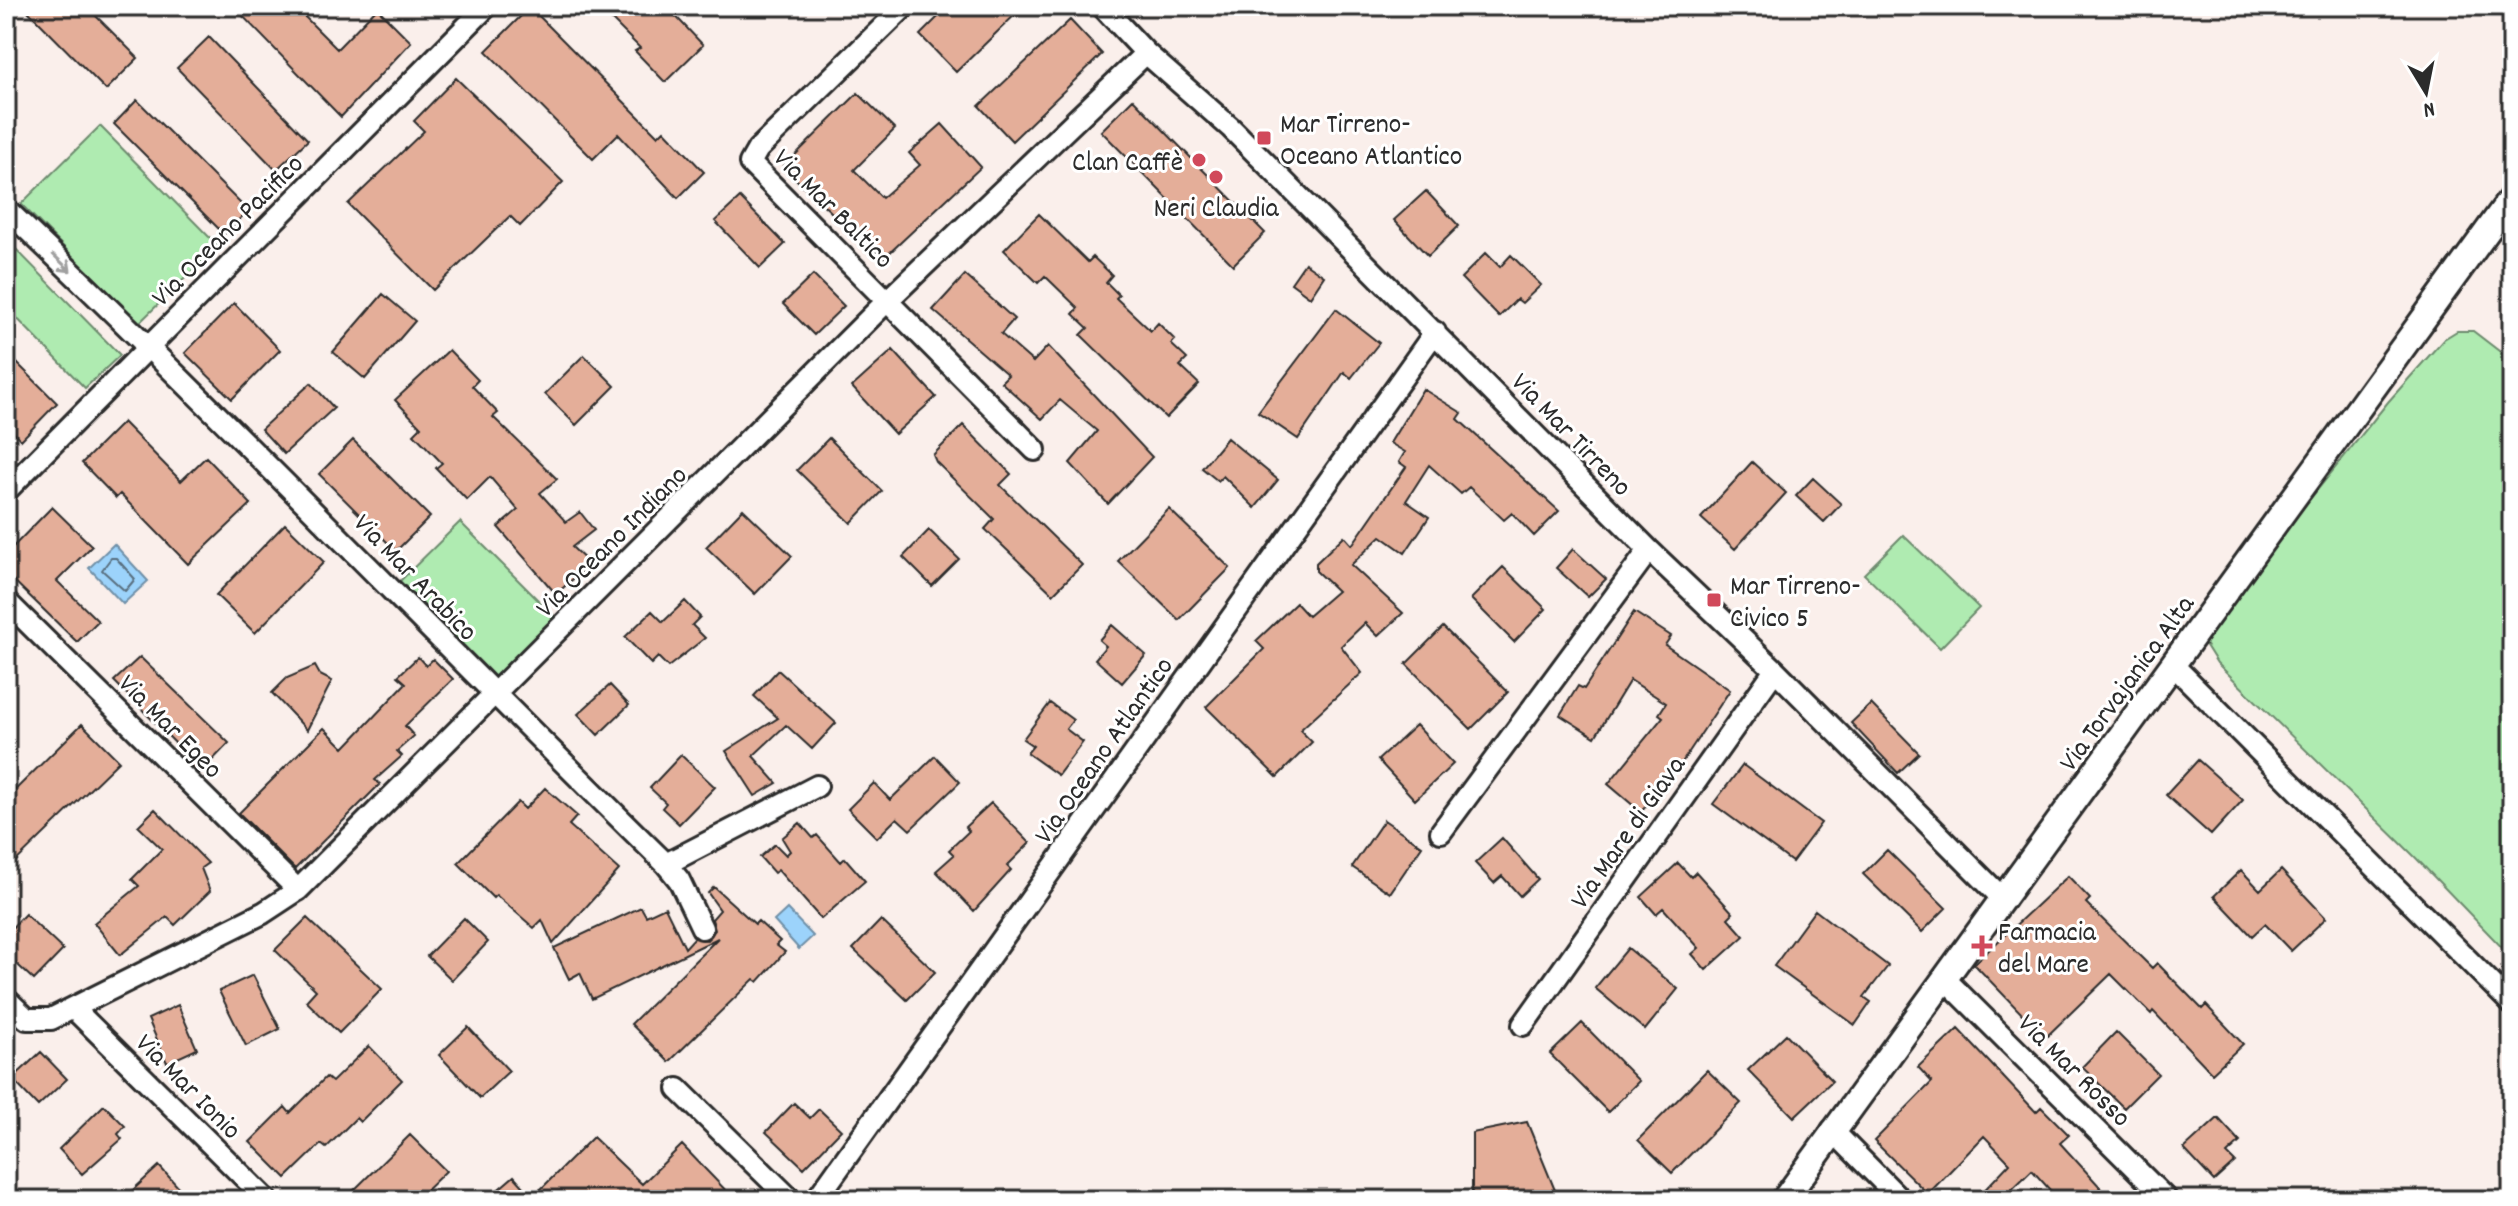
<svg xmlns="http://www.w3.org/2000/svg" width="2518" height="1206" font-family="Dekko,sans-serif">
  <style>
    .green { fill: #afebb1; stroke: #6d8b6e; stroke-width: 2 }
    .water { fill: #9cd3fb; stroke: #6f90a8; stroke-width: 2 }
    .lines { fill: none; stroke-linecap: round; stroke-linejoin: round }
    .shore { stroke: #586e7e; stroke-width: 2 }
    .building { fill: #e4ae99; stroke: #2b2b2b; stroke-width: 2 }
    .minor-casing { stroke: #2b2b2b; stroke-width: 26 }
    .tertiary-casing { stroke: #2b2b2b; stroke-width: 30 }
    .minor { stroke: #fff; stroke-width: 20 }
    .tertiary { stroke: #fff; stroke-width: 24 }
    .oneway { stroke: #a0a0a0 }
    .poi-dot { fill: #d1495b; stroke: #fff; stroke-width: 3 }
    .labels { text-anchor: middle; stroke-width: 6; stroke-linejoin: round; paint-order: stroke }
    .poi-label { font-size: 28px; fill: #2b2b2b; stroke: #fff; text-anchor: start }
    .street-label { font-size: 28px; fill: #2b2b2b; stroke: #fff }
  </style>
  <rect width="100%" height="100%" fill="#faefeb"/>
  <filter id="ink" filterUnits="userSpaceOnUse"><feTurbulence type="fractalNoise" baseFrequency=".0125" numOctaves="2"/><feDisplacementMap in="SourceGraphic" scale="16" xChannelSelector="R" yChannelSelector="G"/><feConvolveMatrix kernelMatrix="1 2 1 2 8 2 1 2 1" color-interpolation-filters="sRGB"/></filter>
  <g filter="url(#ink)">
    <path class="green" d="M100,126L218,246L139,323L21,204Z
      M6,239L120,355L85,388L6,307Z
      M2457,331H2473L2512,361V958L2415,857L2217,663L2200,636L2388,402L2444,339Z
      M460,522L557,619L497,679L400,581Z
      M1903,535L1979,608L1940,648L1864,574Z"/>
    <path class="water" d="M114,544L148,581L123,604L89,568Z
      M787,909L813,936L799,949L774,921Z"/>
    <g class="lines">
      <path class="shore" d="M111,558H116L135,579L125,591L102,570Z"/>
    </g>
    <path class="building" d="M23,6H86L138,58L106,90Z
      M233,6H294L337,49L377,8L411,42L341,117Z
      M598,6H666L703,45L665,82L635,51L640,48Z
      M949,6H1024L956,72L920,35Z
      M530,7L658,136L664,130L704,172L678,198L618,134L593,159L486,51Z
      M1070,20L1102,54L1012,141L979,106Z
      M209,37L308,140L276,170L177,68Z
      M456,78L563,182L520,226L510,216L433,290L348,204L424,131L414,121Z
      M858,93L895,129L854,170L882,198L920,165L909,153L942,124L981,167L883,259L850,222L846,226L783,167Z
      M1133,99L1265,233L1233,265L1101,131Z
      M137,100L248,211L224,234L114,124Z
      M1426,191L1459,226L1428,256L1394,220Z
      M740,198L785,244L760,268L715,221Z
      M1039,214L1088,262L1093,257L1112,275L1106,282L1119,295L1116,298L1151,331L1158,323L1175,340L1171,344L1187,359L1180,366L1199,384L1166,418L1081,335L1088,328L1073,314L1078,308L1045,276L1038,283L1004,250Z
      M1486,253L1500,267L1511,255L1541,285L1522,303L1517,299L1499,317L1461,278Z
      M1305,263L1324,276L1310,297L1291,283Z
      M813,275L844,306L814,335L783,304Z
      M965,275L1014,319L1001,334L1033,362L1048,346L1152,457L1108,504L1070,463L1097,431L1060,400L1042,419L1001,382L1008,375L933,310Z
      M383,294L415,321L365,379L333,352Z
      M234,303L280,350L232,399L185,353Z
      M1336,309L1379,343L1351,378L1344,372L1298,439L1258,412Z
      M449,350L478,380L472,386L498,413L493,417L557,479L540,493L566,522L580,512L594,530L572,547L590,564L556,594L498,527L518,510L490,477L467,500L436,468L442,463L414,434L421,427L395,400Z
      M893,350L936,397L895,434L852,387Z
      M6,352L57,403L21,440L6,425Z
      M584,355L615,386L576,425L545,394Z
      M311,383L334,408L284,454L261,429Z
      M1423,389L1462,413L1458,419L1559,511L1534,536L1512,513L1504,520L1469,487L1461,494L1429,465L1406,501L1429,517L1405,553L1381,536L1351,565L1403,613L1378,636L1365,623L1341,646L1362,673L1300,730L1312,742L1277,777L1206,707L1264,649L1256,641L1296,603L1308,616L1337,591L1316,571V563L1344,536L1352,545L1406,467L1399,462L1405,452L1390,443Z
      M123,422L181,481L206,457L251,504L188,564L120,494L116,498L82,463Z
      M963,425L1011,474L1000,485L1082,565L1053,594L985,529L994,519L936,462L933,455Z
      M829,438L882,491L851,523L797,470Z
      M1227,438L1278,480L1255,508L1223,476L1218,481L1202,468Z
      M353,440L430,517L396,551L319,474Z
      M1752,462L1786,493L1735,549L1701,518Z
      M1813,478L1841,504L1824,522L1796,496Z
      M52,507L92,546L57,581L98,621L77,642L6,573V554Z
      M743,509L792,556L755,594L706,547Z
      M1169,509L1230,568L1179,620L1118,561Z
      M285,524L324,562L255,633L216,595Z
      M929,530L959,559L932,586L903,557Z
      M1573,549L1606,579L1588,597L1556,568Z
      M1503,567L1546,609L1514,642L1471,599Z
      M685,601L700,617L692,625L705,638L668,667L658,657L651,664L625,637L652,611L663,622Z
      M1634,612L1671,636L1665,645L1730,690L1681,764L1641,812L1608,784L1663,717L1659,714L1666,703L1630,680L1595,737L1560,715L1578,686L1584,689Z
      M1112,625L1146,655L1122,683L1095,659L1106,646L1099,640Z
      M1443,627L1508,692L1471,729L1406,664Z
      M140,657L229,743L199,774L182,756L185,753L114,681Z
      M418,657L426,666L433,659L453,679L405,726L414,736L397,751L402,756L375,780L380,784L295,869L239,813L324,728L344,748L406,683L398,676Z
      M315,666L320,675L332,681L307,730L272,693L287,678Z
      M778,670L836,723L812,749L786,725L753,756L777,783L755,796L726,751L778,718L754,696Z
      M610,685L629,705L598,735L578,714Z
      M1050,703L1073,720L1066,729L1083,742L1058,775L1027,753L1033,746L1023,739Z
      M1871,704L1919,753L1898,773L1851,723Z
      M82,724L119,761L6,871V799Z
      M1416,725L1453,764L1415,800L1378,760Z
      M681,755L715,787L679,824L662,808L666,803L650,788Z
      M935,756L960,782L910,830L897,818L877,838L848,809L874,783L890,800Z
      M2198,760L2243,800L2211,835L2166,795Z
      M1743,765L1821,823L1792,862L1713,804Z
      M545,788L577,816L569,825L619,870L553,944L542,920L534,928L496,895L493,898L458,863L518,802L525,809Z
      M991,803L1030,843L1007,866L1011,870L974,911L936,871L954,855L949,850L969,831L965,827Z
      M155,809L208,863L201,868L210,891L175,925L167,917L120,955L94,923L139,886L132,879L162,849L138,826Z
      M1384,820L1422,846L1390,893L1352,867Z
      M800,823L813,838L817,835L841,862L845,858L865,881L821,919L778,870L774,873L760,857L775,844L786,855L790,851L782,838Z
      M1502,838L1538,879L1520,896L1502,876L1494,883L1475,863Z
      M1887,850L1946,908L1922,932L1863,874Z
      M1678,863L1691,877L1696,872L1733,913L1728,918L1744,936L1706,970L1692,954L1699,948L1663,908L1656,914L1641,897Z
      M2241,870L2260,890L2281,870L2326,918L2291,951L2265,924L2252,936L2214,896Z
      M2068,876L2090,899L2086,903L2152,968L2157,963L2202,1009L2206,1005L2243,1044L2212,1073L2153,1011L2151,1014L2111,974L2045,1038L1974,964Z
      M714,887L755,924L758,921L780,941L776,945L785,952L758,982L754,979L669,1062L631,1024L718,938L592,999L580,973L569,979L554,948L641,907L646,916L665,907L685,948L694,938L707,940L715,930L712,919L720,910L708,893Z
      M1815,910L1888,966L1864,997L1871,1002L1855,1025L1774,966Z
      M25,914L63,950L34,980L6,954V934Z
      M307,918L382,989L339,1033L306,1001L316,990L275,950Z
      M464,918L488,942L452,980L427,956Z
      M881,920L935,972L907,1000L853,949Z
      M1628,948L1678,989L1645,1030L1595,988Z
      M253,975L280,1029L246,1046L219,991Z
      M178,1005L197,1049L167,1063L148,1019Z
      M1582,1023L1639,1081L1608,1112L1550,1054Z
      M468,1027L509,1071L480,1098L439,1055Z
      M1958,1029L2036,1112L2041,1107L2069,1135L2060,1143L2112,1200H2059L2032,1170L2001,1200H1975L2010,1163L1984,1136L1928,1194L1874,1141L1932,1082L1918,1067Z
      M2116,1032L2158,1074L2124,1108L2082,1067Z
      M1786,1034L1832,1081L1794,1117L1748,1070Z
      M369,1046L402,1080L360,1122L356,1118L326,1148L321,1144L286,1178L250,1142L285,1107L290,1113L326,1077L332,1082Z
      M41,1052L67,1079L38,1106L12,1079Z
      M1707,1070L1741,1103L1672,1173L1638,1140Z
      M794,1103L810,1118L819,1109L841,1130L804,1168L766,1132Z
      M104,1105L125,1126L118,1134L122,1139L82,1174L59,1149Z
      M2218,1118L2240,1142L2227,1154L2235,1162L2214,1181L2184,1149Z
      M1527,1122L1559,1200H1472V1133Z
      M410,1135L446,1171L416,1200H344Z
      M593,1137L642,1184L682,1145L735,1200H486L514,1176L533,1197Z
      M159,1166L190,1200H122Z"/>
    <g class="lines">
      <defs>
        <path id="minor" d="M905,6L758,149L750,163L1035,450
          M1102,6L1146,53L1231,128L1649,550L1775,670L2004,900
          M6,209C230,423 445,647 666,864L817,786
          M6,491L487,6
          M6,601L298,890
          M2174,666L2512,1004
          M1441,832L1649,550
          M666,864L679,880L702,928
          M1944,978L2167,1200
          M6,999L27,1019H51L263,913L298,890L888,300L1146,53
          M74,1009L267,1200
          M1523,1025L1775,670
          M678,1089L791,1200
          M1832,1130L1901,1200
          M816,1200L1435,332"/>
        <path id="tertiary" d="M1784,1200L2512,197"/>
      </defs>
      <use href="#minor" class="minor-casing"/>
      <use href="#tertiary" class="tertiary-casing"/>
      <use href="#minor" class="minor"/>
      <use href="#tertiary" class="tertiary"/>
    </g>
    <defs><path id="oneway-shaft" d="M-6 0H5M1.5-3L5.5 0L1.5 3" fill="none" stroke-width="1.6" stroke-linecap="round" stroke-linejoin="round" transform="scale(2)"/></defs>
    <use class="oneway" href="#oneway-shaft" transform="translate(62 263) rotate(44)"/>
  </g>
  <g class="poi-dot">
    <rect x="1256" y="130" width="16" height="16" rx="4"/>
    <circle cx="1199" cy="160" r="8"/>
    <circle cx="1216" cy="177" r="8"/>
    <rect x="1706" y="592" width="16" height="16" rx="4"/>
    <path d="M1978 934h8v8h8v8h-8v8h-8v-8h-8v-8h8z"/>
  </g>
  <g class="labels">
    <g class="poi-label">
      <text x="1280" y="132">Mar Tirreno-<tspan x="1280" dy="32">Oceano Atlantico</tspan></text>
      <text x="1183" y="170" text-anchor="end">Clan Caffè</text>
      <text x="1216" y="216" text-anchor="middle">Neri Claudia</text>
      <text x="1730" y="594">Mar Tirreno-<tspan x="1730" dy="32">Civico 5</tspan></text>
      <text x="1998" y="940">Farmacia<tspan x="1998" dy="32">del Mare</tspan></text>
    </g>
    <g class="street-label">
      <text transform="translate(835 207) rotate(45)" y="10">Via Mar Baltico</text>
      <text transform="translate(226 229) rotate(-45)" y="10">Via Oceano Pacifico</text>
      <text transform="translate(1573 433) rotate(46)" y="10">Via Mar Tirreno</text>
      <text transform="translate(610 540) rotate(-45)" y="10">Via Oceano Indiano</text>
      <text transform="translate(417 576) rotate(46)" y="10">Via Mar Arabico</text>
      <text transform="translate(2125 682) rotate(-54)" y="10">Via Torvajanica Alta</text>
      <text transform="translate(172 725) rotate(45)" y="10">Via Mar Egeo</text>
      <text transform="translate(1102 749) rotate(-55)" y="10">Via Oceano Atlantico</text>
      <text transform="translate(1626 831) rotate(-55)" y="10">Via Mare di Giava</text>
      <text transform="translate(2076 1069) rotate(45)" y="10">Via Mar Rosso</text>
      <text transform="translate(190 1085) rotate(45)" y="10">Via Mar Ionio</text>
    </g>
  </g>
  <rect width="2518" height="1206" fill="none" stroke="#fff" stroke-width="32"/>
  <rect x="16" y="16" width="2486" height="1174" fill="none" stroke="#2b2b2b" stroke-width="3" filter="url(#ink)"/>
  <g transform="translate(2426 92) rotate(170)" stroke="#ffffff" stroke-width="6" paint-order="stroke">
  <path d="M0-6L14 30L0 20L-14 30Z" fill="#2b2b2b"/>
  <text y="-12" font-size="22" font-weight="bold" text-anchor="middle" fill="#2b2b2b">N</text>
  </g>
</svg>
